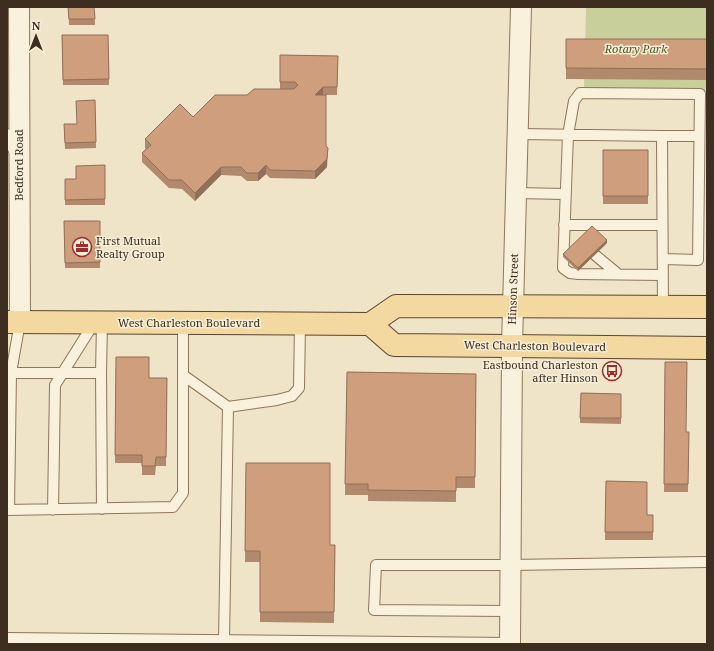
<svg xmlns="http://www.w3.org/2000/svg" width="714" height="651" font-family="'Noto Serif',serif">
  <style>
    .green { fill: #c9cf9b }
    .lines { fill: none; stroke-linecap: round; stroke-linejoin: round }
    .lane-casing { stroke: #8d765c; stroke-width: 12 }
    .street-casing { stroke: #8d765c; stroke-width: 22 }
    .primary-casing { stroke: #5b4430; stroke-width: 24 }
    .lane { stroke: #faf1dc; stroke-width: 10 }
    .street { stroke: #faf1dc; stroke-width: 20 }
    .primary { stroke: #f3d9a0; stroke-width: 22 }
    .wall { fill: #b2896c }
    .shaded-wall { fill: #916f58 }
    .building { fill: #cf9f7d; stroke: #916f58 }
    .labels { text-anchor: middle; stroke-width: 3; stroke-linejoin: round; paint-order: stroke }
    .park-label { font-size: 11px; font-style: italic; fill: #4d5a26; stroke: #f7eed8 }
    .street-label { font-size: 11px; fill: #3d2e20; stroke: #f7eed8 }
    .poi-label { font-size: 11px; fill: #3d2e20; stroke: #f7eed8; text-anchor: start }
  </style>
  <rect width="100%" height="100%" fill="#f0e4c8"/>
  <path class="green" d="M586,7H707V92L584,90Z"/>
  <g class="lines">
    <defs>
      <path id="lane" d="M7,134L14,151
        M519,134L662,136L663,307
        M662,136H699
        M516,193L565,194
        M564,225H662
        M595,255L618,274
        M662,275L578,274L570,273L563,268L568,135L574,101L580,93L700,94L698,260L663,259
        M7,373H101
        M183,375L228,407L224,640
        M228,407L277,400L292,396L299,388L300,324
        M102,509L101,373L102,323
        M7,510L173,507L183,493V323
        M9,510L11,373L20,322
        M53,510L55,385L94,323
        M510,611L374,610L376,565H510L707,562
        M7,638L510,643"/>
      <path id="street" d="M19,7L20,322
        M510,644L512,346L521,7"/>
      <path id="primary" d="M7,322L370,324L396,306L707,307
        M370,324L394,345L707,348"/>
    </defs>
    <use href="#lane" class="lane-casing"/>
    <use href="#street" class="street-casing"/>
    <use href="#primary" class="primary-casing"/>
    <use href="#lane" class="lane"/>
    <use href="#street" class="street"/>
    <use href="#primary" class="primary"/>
  </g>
  <path class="wall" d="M68,7H94L95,25H69Z
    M62,35H108L109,85H63Z
    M566,39H707V80L566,79Z
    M280,55L338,56L337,95H326V146L327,167L315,179L270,178L266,174L258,181H247L241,176L221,175L195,201L182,189L169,188L142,162V153L146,149L145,148V139L193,117L247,95L280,89Z
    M95,100L96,148L65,149L64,124H77Z
    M603,150H648V204H603Z
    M105,165V205H65V179H76Z
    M64,221H100V268H65Z
    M607,243L578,271L563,257V254Z
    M116,357L149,378H167L166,466H156L155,475H142V463H115Z
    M665,362L686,432H689L688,492H664Z
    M347,372L476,374L475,488H456V502L368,501V495H345Z
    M581,393L621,394V424L580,423Z
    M246,463L330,545H335L334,623L260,622V562H245Z
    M606,481L647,515H653V540H605Z"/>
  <path class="shaded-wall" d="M323,87V95H315Z
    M328,148L327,167L315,179V171Z
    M266,165V174L258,181V173Z
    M221,167V175L195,201V193Z
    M607,240V243L578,271V268Z"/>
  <path class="building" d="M68,7H94L95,19H69Z
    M62,35H108L109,79L63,80Z
    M566,39H707V69L566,68Z
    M280,55L338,56L337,87H323L315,95H326V146L328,148L327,159L315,171L270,170L266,165L258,173H247L241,167H221L195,193L182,180H169L142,153L151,145L145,139L180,104L193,117L215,95H247L254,89H294L298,85L295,82H280Z
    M95,100L96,142L65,143L64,124H77L76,101Z
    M603,150H648V196H603Z
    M105,165V199L65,200V179H76V166Z
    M64,221H100V262L65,263Z
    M592,226L607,240L578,268L563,254Z
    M116,357H149V378H167L166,457H156L155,466H142V455H115Z
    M665,362H687L686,432H689L688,484H664Z
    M347,372L476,374L475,477H456V491L368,490V484H345Z
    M581,393L621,394V418H580Z
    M246,463H330V545H335L334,612H260V551H245Z
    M606,481L647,482V515H653V532H605Z"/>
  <defs>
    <symbol id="office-ring" viewBox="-11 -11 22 22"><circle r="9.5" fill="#f7eed8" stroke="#9e2a2b" stroke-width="1.5"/><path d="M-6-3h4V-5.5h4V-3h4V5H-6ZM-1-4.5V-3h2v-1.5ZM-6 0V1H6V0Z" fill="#9e2a2b"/></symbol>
    <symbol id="bus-ring" viewBox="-11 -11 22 22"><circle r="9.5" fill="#f7eed8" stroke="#9e2a2b" stroke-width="1.5"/><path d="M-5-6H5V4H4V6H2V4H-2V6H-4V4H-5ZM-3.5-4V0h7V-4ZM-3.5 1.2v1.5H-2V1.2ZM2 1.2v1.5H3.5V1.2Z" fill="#9e2a2b"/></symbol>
  </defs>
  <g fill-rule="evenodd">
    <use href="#office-ring" x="71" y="236" width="22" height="22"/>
    <use href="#bus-ring" x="601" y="360" width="22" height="22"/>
  </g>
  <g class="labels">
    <g class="park-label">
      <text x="636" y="53">Rotary Park</text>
    </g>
    <g class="street-label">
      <text transform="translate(19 165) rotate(-90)" y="4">Bedford Road</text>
      <text transform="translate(513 289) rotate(-88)" y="4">Hinson Street</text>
      <text x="189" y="327">West Charleston Boulevard</text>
      <text transform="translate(535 346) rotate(1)" y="4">West Charleston Boulevard</text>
    </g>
    <g class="poi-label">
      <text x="96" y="245">First Mutual<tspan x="96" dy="13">Realty Group</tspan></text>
      <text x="598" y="369" text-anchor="end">Eastbound Charleston<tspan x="598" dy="13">after Hinson</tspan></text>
    </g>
  </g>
  <rect width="714" height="651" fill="none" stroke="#3d2e20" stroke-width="16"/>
  <g transform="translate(36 36)" stroke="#f7eed8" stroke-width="3" paint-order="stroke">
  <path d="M0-3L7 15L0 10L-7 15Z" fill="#3d2e20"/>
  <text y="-6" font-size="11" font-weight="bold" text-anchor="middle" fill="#3d2e20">N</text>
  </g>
</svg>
